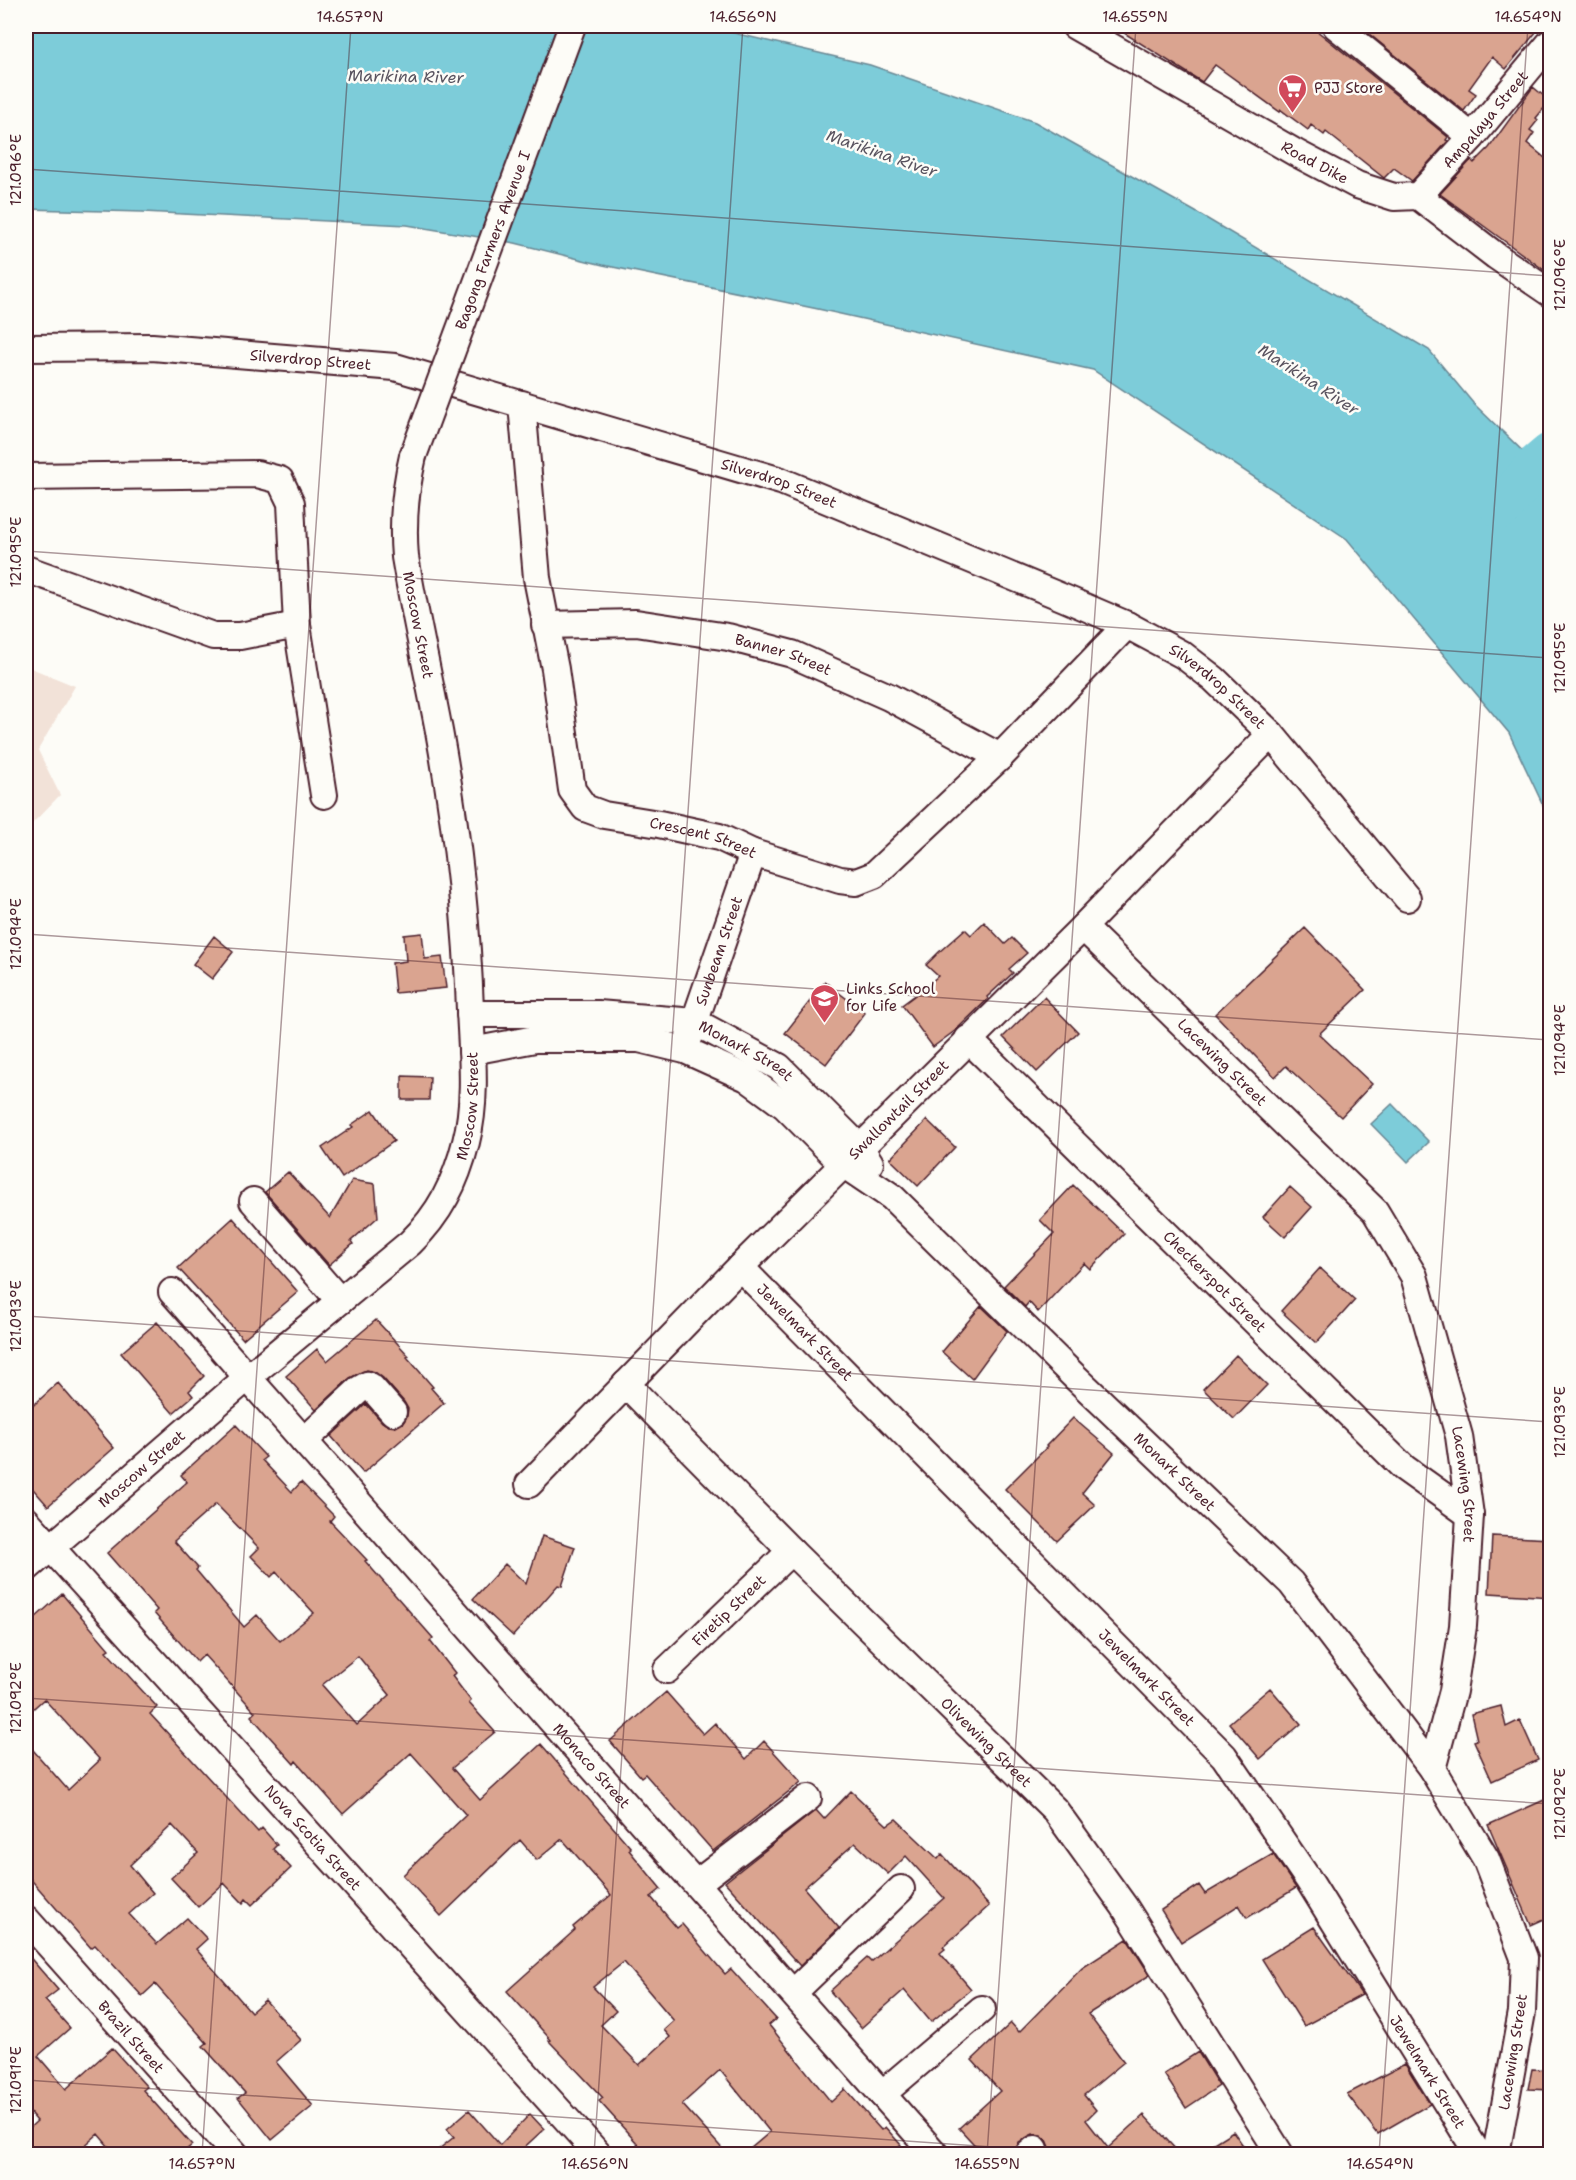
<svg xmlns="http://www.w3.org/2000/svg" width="1576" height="2180" font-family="'Shantell Sans',sans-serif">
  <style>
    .built { fill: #f2e2d8 }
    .water { fill: #7dccd9; stroke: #698793; stroke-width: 1.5 }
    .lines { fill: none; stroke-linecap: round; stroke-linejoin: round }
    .river { stroke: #7dccd9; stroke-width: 42 }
    .building { fill: #daa490; stroke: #4a1f2b; stroke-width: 1.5; fill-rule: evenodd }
    .minor-casing { stroke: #4a1f2b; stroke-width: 30 }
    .minor { stroke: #fdfcf7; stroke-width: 26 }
    .minor-bridge-casing { stroke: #4a1f2b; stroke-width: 30; stroke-linecap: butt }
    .minor-bridge { stroke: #fdfcf7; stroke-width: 26 }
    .ticks { fill: none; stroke: #4a1f2b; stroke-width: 1.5; stroke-opacity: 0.45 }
    .labels { text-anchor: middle; stroke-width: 5; stroke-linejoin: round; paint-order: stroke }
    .poi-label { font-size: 15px; fill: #4a1f2b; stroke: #fdfcf7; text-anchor: start }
    .street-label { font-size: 15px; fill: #4a1f2b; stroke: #fdfcf7 }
    .water-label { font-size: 16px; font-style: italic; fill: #59535f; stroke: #fdfcf7 }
    .neatline { fill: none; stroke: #4a1f2b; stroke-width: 2 }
    .ticks-label { font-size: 15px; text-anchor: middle; fill: #4a1f2b }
  </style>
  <rect width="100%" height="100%" fill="#fdfcf7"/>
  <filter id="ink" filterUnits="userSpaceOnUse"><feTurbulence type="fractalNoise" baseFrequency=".0167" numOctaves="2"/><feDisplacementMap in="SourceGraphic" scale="12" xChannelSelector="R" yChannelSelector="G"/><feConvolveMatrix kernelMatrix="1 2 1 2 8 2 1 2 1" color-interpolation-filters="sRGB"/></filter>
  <g filter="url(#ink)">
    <path class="built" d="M26,666L75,686L38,750L60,795L26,830Z"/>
    <path class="water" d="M26,26H704L870,65L1035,122L1194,211L1429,350L1473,403L1537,465L1550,485V820L1509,733L1347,539L1093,370L818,309L603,265L515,243L407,225L143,212L26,209Z
      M1392,1104L1429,1142L1408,1162L1371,1124Z"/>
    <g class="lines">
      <path class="river" d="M1501,508L1537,465L1550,454"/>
    </g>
    <path class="building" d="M1113,26H1311L1448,137L1446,140L1448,141L1412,181L1394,168L1384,178L1326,132L1324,135L1311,125L1308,130L1281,110L1280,112L1215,65L1202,82Z
      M1366,26H1541L1506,69L1492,57L1469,89L1476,94L1464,111L1363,29Z
      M1533,87L1550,101L1536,118L1538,120L1530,130L1534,133L1527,143L1551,163V275L1440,194L1471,160L1474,163L1489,148Z
      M984,922L1005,944L1012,938L1027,953L1009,969L1013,973L987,997L988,999L956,1030L933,1047L902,1005L922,990L938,976L926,965L939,952L965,929L971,935Z
      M1305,928L1365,990L1319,1034L1372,1084L1341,1117L1286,1066L1275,1077L1215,1014Z
      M422,933L425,959L442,957L446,988L395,993L392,963L406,961L404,935Z
      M214,936L233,952L212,979L193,964Z
      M825,982L865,1013L826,1064L785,1033Z
      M1044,997L1078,1032L1037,1072L1003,1037Z
      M402,1076L430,1077L429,1100H402Z
      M373,1110L394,1141L342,1178L322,1148L353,1127L351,1125Z
      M927,1120L955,1147L918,1186L890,1159Z
      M288,1172L330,1218L352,1180L375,1184L378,1217L351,1241L353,1244L329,1265L265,1192Z
      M1073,1185L1124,1234L1090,1269L1084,1263L1038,1312L1029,1302L1025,1307L1004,1286L1054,1234L1040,1220Z
      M1290,1187L1312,1207L1285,1237L1263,1217Z
      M233,1218L298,1292L243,1339L178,1268Z
      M1320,1268L1355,1300L1316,1343L1281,1311Z
      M981,1306L1007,1331L972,1379L942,1352Z
      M376,1320L409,1356L407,1357L433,1387L431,1388L444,1403L363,1473L331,1436L366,1404L382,1422L389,1426L396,1427L403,1423L407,1416L408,1409L404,1402L383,1378L375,1372L367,1370L350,1378L316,1410L286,1376L317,1349L327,1361Z
      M157,1322L204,1376L189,1391L193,1396L173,1413L121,1353Z
      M1236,1355L1267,1385L1234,1419L1203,1389Z
      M58,1383L114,1448L48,1506L26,1481V1412Z
      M1073,1418L1114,1453L1082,1493L1095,1505L1057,1541L1005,1489L1047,1447L1046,1446Z
      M236,1425L266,1457L262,1460L292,1492L301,1482L334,1516L330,1521L367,1560L365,1561L433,1638L430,1641L455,1673L452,1676L471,1701L469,1703L495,1732L452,1768L480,1800L541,1744L631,1848L629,1850L661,1889L651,1897L677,1928L682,1924L725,1974L731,1969L776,2019L769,2025L831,2102L845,2089L881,2130L885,2127L901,2145L891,2154H744L770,2132L720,2070L682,2104L727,2154H647L599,2101L603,2098L549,2041L551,2040L507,1991L575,1930L573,1927L611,1895L562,1839L537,1860L520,1840L441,1916L403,1875L466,1815L411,1753L343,1814L296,1761L294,1764L251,1716L255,1712L204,1655L197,1662L154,1613L157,1610L107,1553L187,1482L181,1475ZM216,1504L259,1548L251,1556L271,1577L276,1572L314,1613L280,1641L257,1615L244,1627L196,1570L198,1568L174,1541ZM358,1656L390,1695L357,1725L322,1685ZM624,1962L674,2021L664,2030L670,2037L639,2065L601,2025L616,2011L593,1987Z
      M542,1536L575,1547L562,1586L558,1585L513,1636L473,1599L505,1564L526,1584Z
      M1492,1536L1551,1539V1597L1489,1593Z
      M62,1594L109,1649L106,1651L157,1707L150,1714L258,1832L262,1828L277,1845L273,1849L291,1868L252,1905L246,1899L243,1903L224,1883L198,1907L171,1878L198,1853L172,1825L130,1865L153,1893L129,1914L157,1944L187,1918L207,1939L196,1949L251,2012L265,2000L301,2040L276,2062L313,2106L272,2140L238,2098L245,2093L203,2046L207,2043L155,1984L142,1996L95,1945L91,1948L26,1874V1742L68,1790L100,1760L44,1699L26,1715V1626Z
      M1270,1688L1301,1724L1260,1759L1229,1723Z
      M666,1692L703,1734L715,1723L746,1759L764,1741L801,1782L713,1851L645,1774L641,1777L610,1741Z
      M1501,1706L1506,1727L1520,1720L1538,1760L1492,1781L1474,1741L1477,1740L1471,1714Z
      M851,1791L887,1825L896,1819L938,1859L942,1854L989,1906L943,1947L945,1949L940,1953L971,1989L931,2022L904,1990L861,2028L830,1991L867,1958L871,1962L944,1898L906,1856L888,1874L855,1843L804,1888L839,1928L800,1966L725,1882L816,1810L824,1819Z
      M1551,1797V1916L1531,1925L1488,1825Z
      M1273,1854L1296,1888L1247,1918L1239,1905L1181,1942L1161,1910L1199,1885L1205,1894Z
      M1314,1927L1362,1995L1304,2026L1262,1959Z
      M1127,1939L1150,1975L1088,2014L1124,2062L1084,2095L1096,2110L1086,2120L1108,2148L1144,2115L1180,2154H1049L1050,2147L1047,2140L1041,2135L1033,2134L1019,2142L1014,2154H983L959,2128L1000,2091L972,2060L1011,2023L1019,2032L1082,1968Z
      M26,1953L58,1990L45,2000L70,2028L38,2056L66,2089L112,2048L147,2087L143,2090L192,2145L181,2154H115L98,2134L75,2154H26V2131L37,2121L26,2108Z
      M1198,2052L1219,2086L1186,2108L1164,2074Z
      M1405,2064L1430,2104L1378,2134L1347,2094Z
      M1532,2069L1551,2070V2090L1528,2089Z
      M469,2110L500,2145L530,2114L544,2129L517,2154H433L454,2137L447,2129Z
      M1233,2131L1249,2154H1196Z"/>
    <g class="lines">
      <defs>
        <g id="minor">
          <path id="s1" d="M1075,26L1296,153L1357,185L1394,197L1418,196L1496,256L1550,293"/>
          <path d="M1336,26L1472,137"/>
          <path id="s2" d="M1418,196L1472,137L1550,43"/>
          <path id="s3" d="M26,348L152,347L395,367L781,481L1064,598L1127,625L1183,655L1214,679L1271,734L1407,898"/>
          <path id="s4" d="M522,404L537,578L555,669L572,790L585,808L604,815L659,824L719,837L753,853L840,880L856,882L874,875L1000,757L1127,625"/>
          <path d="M26,477L257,474L280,480L291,503L297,625L324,795"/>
          <path d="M26,569L213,636H240L297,625"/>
          <path id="s5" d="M545,625L636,623L728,637L792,654L889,697L1000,757"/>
          <path id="s6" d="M1083,927L1375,1211L1414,1276L1459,1436L1470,1515L1463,1626L1453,1691L1432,1769"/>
          <path id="s7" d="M470,1014H598L695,1022L779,1067L861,1149L870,1163"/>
          <path id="s8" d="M689,1038L753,853"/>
          <path id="s9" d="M968,1039L1404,1468L1470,1515"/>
          <path id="s10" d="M472,1051L535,1039H639L685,1050L747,1078L785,1106L843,1164L892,1197L1073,1375L1291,1583L1432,1769L1486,1859L1524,1958L1522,2012L1496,2154"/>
          <path d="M253,1201L340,1301"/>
          <path id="s11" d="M740,1267L1224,1756L1308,1879L1475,2149"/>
          <path id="s12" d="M172,1292L935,2154"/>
          <path id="s13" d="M626,1384L791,1551L1055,1810L1124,1906L1280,2154"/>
          <path d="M304,1441L360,1389L367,1385L372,1388L393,1412"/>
          <path id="s14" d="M529,1484L740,1267L1083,927L1271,734"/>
          <path id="s15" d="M26,1520L598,2154"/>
          <path id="s16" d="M26,1569L248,1377L410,1243C440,1214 456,1182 466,1142C477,1100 472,1053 470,1010C467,917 456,824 439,731C428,673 415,616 405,557C402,522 405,490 413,456"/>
          <path id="s17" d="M667,1670L791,1551"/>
          <path d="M697,1883L808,1798"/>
          <path id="s18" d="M26,1919L235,2154"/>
          <path d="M793,1993L901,1889"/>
          <path d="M882,2094L982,2009"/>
          <path d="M1029,2154L1035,2149"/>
        </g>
      </defs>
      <use href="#minor" class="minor-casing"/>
      <use href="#minor" class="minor"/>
      <defs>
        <g id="minor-bridge">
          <path id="s19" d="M413,456L572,26"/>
        </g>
      </defs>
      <use href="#minor-bridge" class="minor-bridge-casing"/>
      <use href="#minor-bridge" class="minor-bridge"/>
    </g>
  </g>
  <path class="ticks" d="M26,169L1550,276M26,551L1550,658M26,934L1550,1040M26,1316L1550,1422M26,1698L1550,1804M26,2080L1092,2154M202,2154L351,26M594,2154L743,26M987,2154L1136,26M1379,2154L1528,26"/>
  <defs>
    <symbol id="supermarket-pin" viewBox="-11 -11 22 30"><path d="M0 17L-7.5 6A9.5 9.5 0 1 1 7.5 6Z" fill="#d1495b" stroke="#fdfcf7"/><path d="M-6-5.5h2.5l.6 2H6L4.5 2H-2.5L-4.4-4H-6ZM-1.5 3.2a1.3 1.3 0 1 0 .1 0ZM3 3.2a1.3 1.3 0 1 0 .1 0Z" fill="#fff"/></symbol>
    <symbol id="school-pin" viewBox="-11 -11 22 30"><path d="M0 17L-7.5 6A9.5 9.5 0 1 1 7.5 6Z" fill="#d1495b" stroke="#fdfcf7"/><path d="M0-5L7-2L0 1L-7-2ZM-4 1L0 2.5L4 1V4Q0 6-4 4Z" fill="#fff"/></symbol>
  </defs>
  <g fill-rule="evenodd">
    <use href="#supermarket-pin" x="1276" y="72" width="33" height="45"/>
    <use href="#school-pin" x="808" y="982" width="33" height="45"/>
  </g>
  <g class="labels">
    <g class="poi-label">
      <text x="1314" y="93">PJJ Store</text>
      <text x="846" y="994">Links School<tspan x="846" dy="17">for Life</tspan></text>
    </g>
    <g class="street-label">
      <text dy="5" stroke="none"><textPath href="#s2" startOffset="102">Ampalaya Street</textPath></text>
      <text dy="5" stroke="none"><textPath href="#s1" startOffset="276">Road Dike</textPath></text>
      <text dy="5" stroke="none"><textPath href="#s19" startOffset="230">Bagong Farmers Avenue I</textPath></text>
      <text dy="5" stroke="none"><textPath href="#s3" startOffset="285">Silverdrop Street</textPath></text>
      <text dy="5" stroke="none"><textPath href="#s3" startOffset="771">Silverdrop Street</textPath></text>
      <text transform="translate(418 625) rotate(79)" y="5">Moscow Street</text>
      <text dy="5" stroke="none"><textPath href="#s5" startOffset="242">Banner Street</textPath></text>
      <text dy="5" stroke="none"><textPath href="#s3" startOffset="1257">Silverdrop Street</textPath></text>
      <text dy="5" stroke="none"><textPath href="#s4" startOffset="534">Crescent Street</textPath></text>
      <text dy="5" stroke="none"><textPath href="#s8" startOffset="92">Sunbeam Street</textPath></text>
      <text dy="5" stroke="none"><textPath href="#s7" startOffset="284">Monark Street</textPath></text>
      <text dy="5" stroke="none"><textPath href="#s6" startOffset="194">Lacewing Street</textPath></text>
      <text dy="5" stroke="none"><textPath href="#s16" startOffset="657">Moscow Street</textPath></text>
      <text dy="5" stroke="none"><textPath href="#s14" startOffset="526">Swallowtail Street</textPath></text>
      <text dy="5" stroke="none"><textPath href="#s9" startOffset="346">Checkerspot Street</textPath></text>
      <text dy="5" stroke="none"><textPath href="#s11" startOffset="92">Jewelmark Street</textPath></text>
      <text dy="5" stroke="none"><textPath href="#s16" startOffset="153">Moscow Street</textPath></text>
      <text dy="5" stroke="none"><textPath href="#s10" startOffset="866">Monark Street</textPath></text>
      <text dy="5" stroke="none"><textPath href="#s6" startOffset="698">Lacewing Street</textPath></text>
      <text dy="5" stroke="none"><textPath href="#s17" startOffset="86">Firetip Street</textPath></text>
      <text dy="5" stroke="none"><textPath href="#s11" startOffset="578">Jewelmark Street</textPath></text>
      <text dy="5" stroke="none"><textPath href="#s13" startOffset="508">Olivewing Street</textPath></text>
      <text dy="5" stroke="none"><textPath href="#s12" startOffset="633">Monaco Street</textPath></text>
      <text dy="5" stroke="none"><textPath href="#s15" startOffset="428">Nova Scotia Street</textPath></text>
      <text dy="5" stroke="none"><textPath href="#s18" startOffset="158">Brazil Street</textPath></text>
      <text transform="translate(1513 2052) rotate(-81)" y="5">Lacewing Street</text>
      <text dy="5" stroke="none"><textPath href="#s11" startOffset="1064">Jewelmark Street</textPath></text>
    </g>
    <g class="water-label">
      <text transform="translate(406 76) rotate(1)" y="6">Marikina River</text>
      <text transform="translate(882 153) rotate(19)" y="6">Marikina River</text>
      <text transform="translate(1309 379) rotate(33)" y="6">Marikina River</text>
    </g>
  </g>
  <rect width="1576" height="2180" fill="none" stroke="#fdfcf7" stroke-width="66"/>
  <rect x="33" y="33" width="1510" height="2114" class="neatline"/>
  <g class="ticks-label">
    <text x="350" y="22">14.657°N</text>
    <text x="743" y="22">14.656°N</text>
    <text x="1135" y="22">14.655°N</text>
    <text x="1528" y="22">14.654°N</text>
    <text transform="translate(16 170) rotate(-90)" y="5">121.096°E</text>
    <text transform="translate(1560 275) rotate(-90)" y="5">121.096°E</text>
    <text transform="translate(16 552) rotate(-90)" y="5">121.095°E</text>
    <text transform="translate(1560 658) rotate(-90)" y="5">121.095°E</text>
    <text transform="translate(16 934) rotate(-90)" y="5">121.094°E</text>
    <text transform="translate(1560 1040) rotate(-90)" y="5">121.094°E</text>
    <text transform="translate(16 1316) rotate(-90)" y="5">121.093°E</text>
    <text transform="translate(1560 1422) rotate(-90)" y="5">121.093°E</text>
    <text transform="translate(16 1698) rotate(-90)" y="5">121.092°E</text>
    <text transform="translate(1560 1804) rotate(-90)" y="5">121.092°E</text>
    <text transform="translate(16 2080) rotate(-90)" y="5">121.091°E</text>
    <text x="202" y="2169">14.657°N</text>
    <text x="595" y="2169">14.656°N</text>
    <text x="987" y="2169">14.655°N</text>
    <text x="1380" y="2169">14.654°N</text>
  </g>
</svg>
